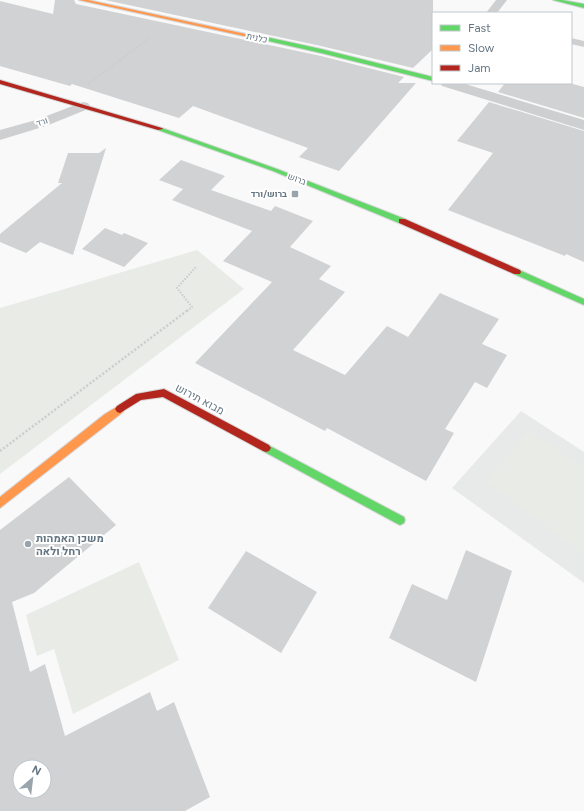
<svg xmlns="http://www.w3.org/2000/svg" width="584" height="811" font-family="Figtree,Heebo,sans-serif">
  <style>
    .built { fill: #e8e9e9 }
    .green { fill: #e8ebe6 }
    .building { fill: #d0d2d3; fill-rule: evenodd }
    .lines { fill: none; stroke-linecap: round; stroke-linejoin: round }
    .fast-casing { stroke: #d5d6d7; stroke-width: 2 }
    .slow-casing { stroke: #d5d6d7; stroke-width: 2 }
    .jam-casing { stroke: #d5d6d7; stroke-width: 2 }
    .path-far2 { stroke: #cbcccd; stroke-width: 1.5; stroke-dasharray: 1.5 1.5; stroke-linecap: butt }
    .path-far1 { stroke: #cbcccd; stroke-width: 2; stroke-dasharray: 1.5 1.5; stroke-linecap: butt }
    .path { stroke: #cbcccd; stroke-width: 2.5; stroke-dasharray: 2 2; stroke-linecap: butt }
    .lane { fill: #cecfd0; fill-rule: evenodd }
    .street { fill: #cecfd0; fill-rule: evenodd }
    .fast { fill: #63d668; fill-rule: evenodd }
    .slow { fill: #ff974d; fill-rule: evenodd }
    .jam { fill: #b3261e; fill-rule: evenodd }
    .poi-dot { fill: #99a4ac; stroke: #fff; stroke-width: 1.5 }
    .labels { text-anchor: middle; stroke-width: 4; stroke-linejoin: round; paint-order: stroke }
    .far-street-label { font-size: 9px; fill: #657683; stroke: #fff }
    .far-poi-label { font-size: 9px; font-weight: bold; fill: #657683; stroke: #fff; text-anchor: end }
    .street-label { font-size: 11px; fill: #657683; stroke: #fff }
    .poi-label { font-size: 11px; font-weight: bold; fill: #657683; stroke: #fff; text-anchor: start }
  </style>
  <rect width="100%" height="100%" fill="#f9f9f9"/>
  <path class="built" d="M521,411L584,452V583L452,488Z"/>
  <path class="green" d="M197,250L244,289L0,474V308Z
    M529,431L584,467V554L485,481Z
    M139,562L179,660L73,714L54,649L37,656L26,615Z"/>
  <path class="building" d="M55,0H74L76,4L81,5L321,56L404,77L398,83H416L339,171L299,157L308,148L193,106L179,118L72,84L70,86L0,66V1L53,14Z
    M105,0H433V49L413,68L321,46Z
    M505,83H569L584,87V118L498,92Z
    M489,102L584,131V262L566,254L565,256L448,210L493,153L457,141Z
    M106,148L73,255L40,242L26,253L0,242V234L62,183H58L68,153H99Z
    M181,160L225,176L211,190L271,211L275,206L313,221L290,247L331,266L319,279L345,292L293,350L345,375L387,326L408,337L440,293L499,319L482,344L507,355L487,388L475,382L445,429L454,433L426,481L327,428L325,431L195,363L272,282L223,261L252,231L172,200L183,189L159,180Z
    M105,228L122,235L124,233L148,243L124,267L82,249Z
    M69,477L116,525L34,593L12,602L30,672L45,664L65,736L150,692L157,711L174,702L210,797L185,811H0V530ZM20,767H44V791H20Z
    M466,550L512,571L476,682L389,638L412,584L447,600Z
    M246,551L317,592L281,653L208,608Z"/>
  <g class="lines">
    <defs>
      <path id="fast" d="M553,0H562L584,4V8Z
        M257,35L321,49L433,77V81L321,53L255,38V36Z
        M158,128H162L277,169L405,219L406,221L402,223H399L273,171L158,130Z
        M517,269L584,299V305L514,274L513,272Z
        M266,444L404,517L405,520L404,523L400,525L396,523L263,451L261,448L263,445Z"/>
      <path id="slow" d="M79,0H88L260,37L257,39Z
        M120,405L123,406L125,409L123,412L0,508V497L105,414Z"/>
      <path id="jam" d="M0,80L162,128L163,129L158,130L0,84Z
        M399,219H405L520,270L521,272L520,274H514L399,223Z
        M164,389L269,445L271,448L269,451L266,452L263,451L163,397L141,400L120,413L117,412L115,409L117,406L136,394Z"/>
    </defs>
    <use href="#fast" class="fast-casing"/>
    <use href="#slow" class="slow-casing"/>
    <use href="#jam" class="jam-casing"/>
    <path class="path-far2" d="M88,84L151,37"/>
    <path class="path-far1" d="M187,311L192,307L177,288L196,267"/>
    <path class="path" d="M0,451L188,310"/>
    <path class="lane" d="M496,0H507L497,13H486Z
      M571,38L584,41V47L571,44Z"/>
    <path class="street" d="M440,83H462L584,120V130L442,86Z
      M83,102L88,103L90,106L88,109L46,126L0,140V130L36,120Z"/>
    <use href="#fast" class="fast"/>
    <use href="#slow" class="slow"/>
    <use href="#jam" class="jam"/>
  </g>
  <g class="poi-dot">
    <rect x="291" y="190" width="8" height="8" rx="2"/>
    <circle cx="28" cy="544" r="4"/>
  </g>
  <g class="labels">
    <g class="far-street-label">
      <text transform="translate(257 38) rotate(12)" y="3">כלנית</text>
      <text transform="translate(42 122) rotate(-20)" y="3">ורד</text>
      <text transform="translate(297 179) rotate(21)" y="3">ברוש</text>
    </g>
    <g class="far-poi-label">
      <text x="287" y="197">ברוש/ורד</text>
    </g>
    <g class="street-label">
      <text transform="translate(200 399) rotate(28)" y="4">מבוא תירוש</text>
    </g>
    <g class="poi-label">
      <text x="36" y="542">משכן האמהות<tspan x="36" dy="13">רחל ולאה</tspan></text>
    </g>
  </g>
  <rect x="432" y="12" width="140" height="72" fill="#ffffff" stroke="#c1c8cd"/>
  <rect x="440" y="25" width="20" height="6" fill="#63d668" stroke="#c1c8cd"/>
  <text x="468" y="32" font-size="12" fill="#657683">Fast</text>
  <rect x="440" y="45" width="20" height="6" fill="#ff974d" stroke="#c1c8cd"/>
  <text x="468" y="52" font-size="12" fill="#657683">Slow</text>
  <rect x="440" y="65" width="20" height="6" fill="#b3261e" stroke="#c1c8cd"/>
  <text x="468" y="72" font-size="12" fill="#657683">Jam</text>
  <g transform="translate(32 779) rotate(28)"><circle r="19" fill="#ffffff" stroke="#c1c8cd"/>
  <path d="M0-3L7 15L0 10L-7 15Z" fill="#99a4ac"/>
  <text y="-6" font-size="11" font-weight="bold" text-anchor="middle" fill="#657683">N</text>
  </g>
</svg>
